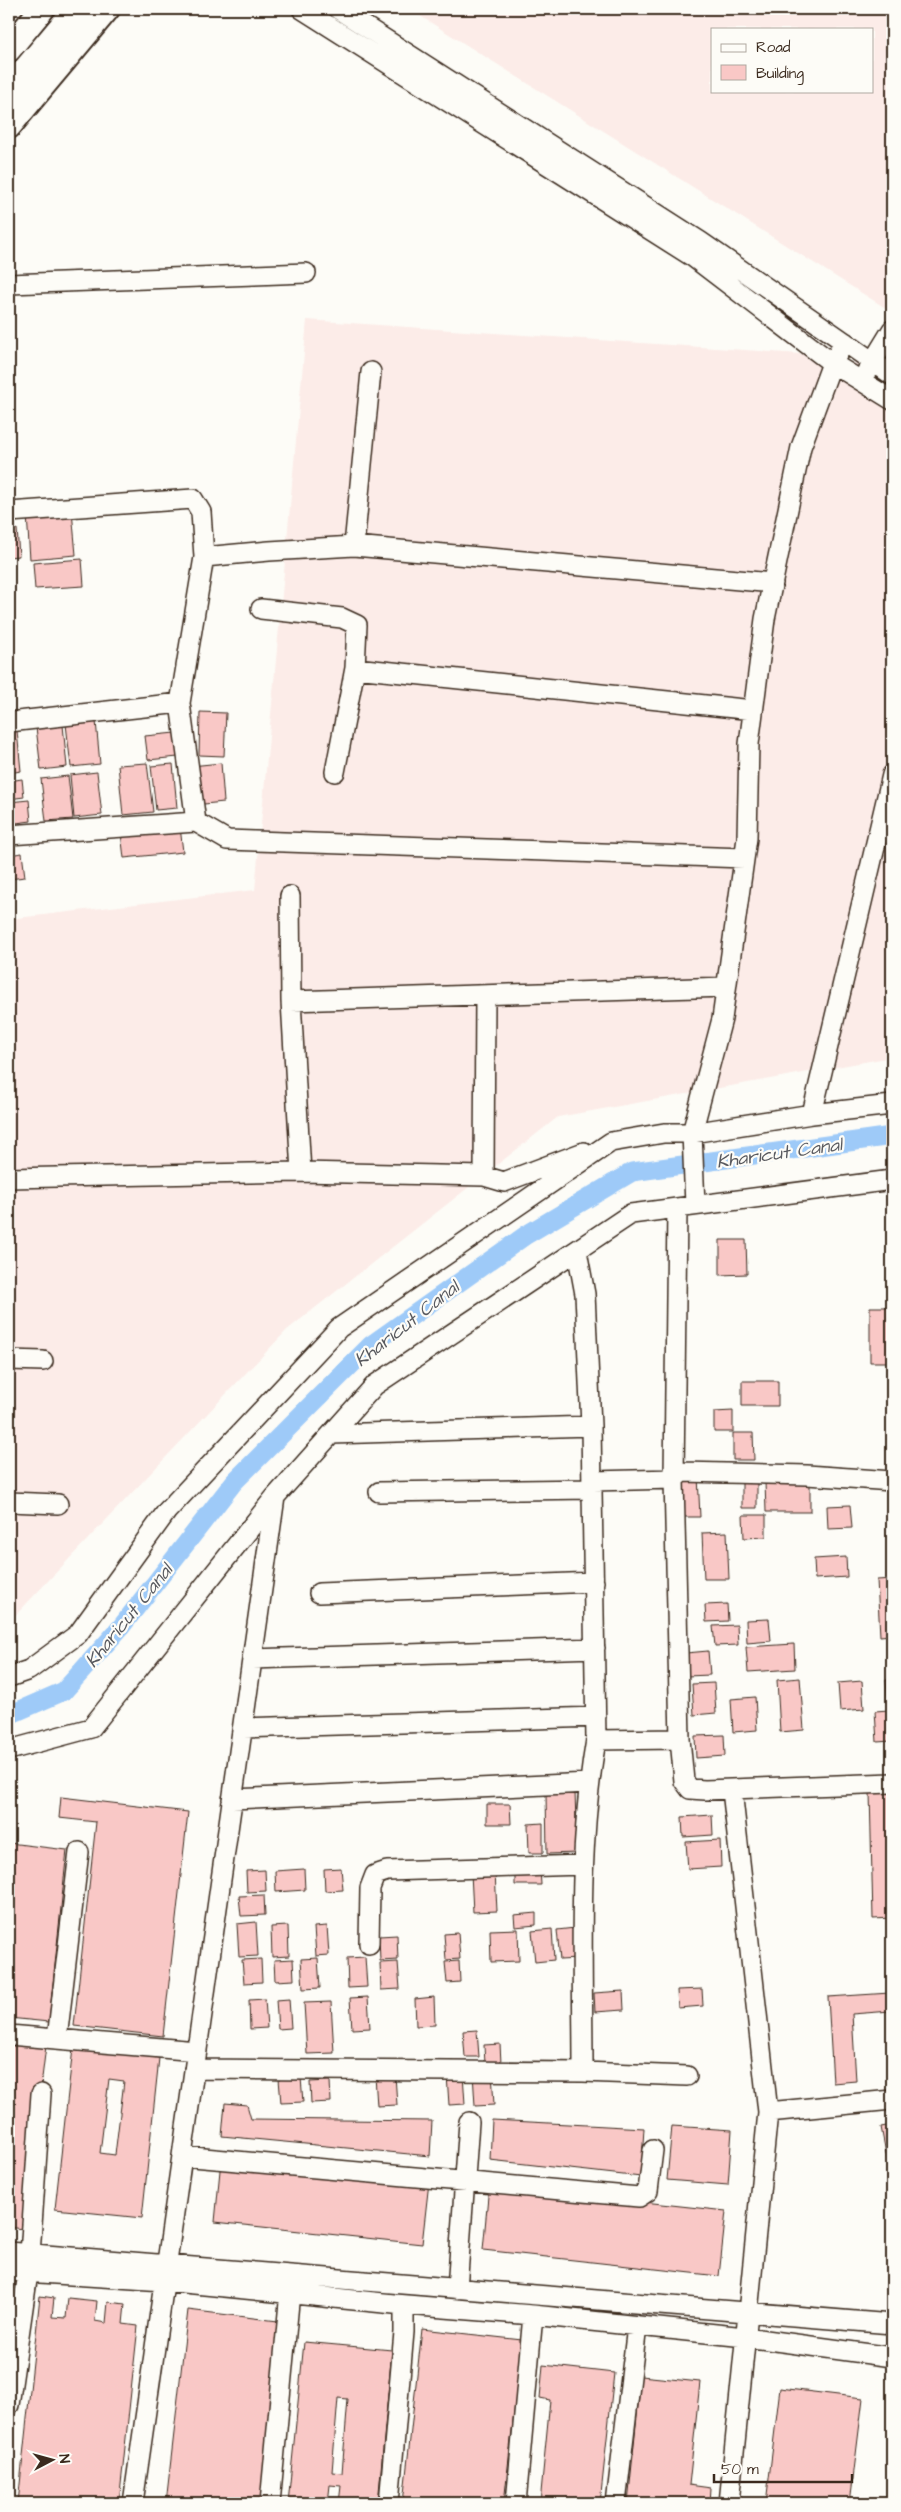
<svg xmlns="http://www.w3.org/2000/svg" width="901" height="2512" font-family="'Architects Daughter',sans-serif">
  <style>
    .built { fill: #fcece8; fill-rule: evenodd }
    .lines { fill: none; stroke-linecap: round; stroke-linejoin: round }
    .canal { stroke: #9ecaf8; stroke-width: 19 }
    .building { fill: #f9c8c6; stroke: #3b2a1e; fill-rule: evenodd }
    .minor-casing { stroke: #3b2a1e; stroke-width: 22 }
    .major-casing { stroke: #3b2a1e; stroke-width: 28 }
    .minor { stroke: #fdfcf7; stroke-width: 19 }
    .major { stroke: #fdfcf7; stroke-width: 24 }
    .labels { text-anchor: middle; stroke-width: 4.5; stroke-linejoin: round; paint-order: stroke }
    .water-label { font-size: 19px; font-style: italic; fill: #595a5f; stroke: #fdfcf7 }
  </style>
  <rect width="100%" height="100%" fill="#fdfcf7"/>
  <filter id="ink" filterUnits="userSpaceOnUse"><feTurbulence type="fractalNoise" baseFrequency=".02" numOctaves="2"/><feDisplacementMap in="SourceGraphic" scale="10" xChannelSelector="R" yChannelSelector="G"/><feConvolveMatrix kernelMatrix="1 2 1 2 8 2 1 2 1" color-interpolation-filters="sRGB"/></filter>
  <g filter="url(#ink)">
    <path class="built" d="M409,9H892V312ZM712,29H872V91H712Z
      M307,320L801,354L892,369V1057L558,1117L287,1330L9,1622V919L255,890Z"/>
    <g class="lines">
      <path class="canal" d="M9,1715L64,1691L121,1627L234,1482L371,1345L526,1235L632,1172L892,1136"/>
    </g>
    <path class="building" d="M72,511L76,555L30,559L27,515Z
      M9,529H17L19,556L9,557Z
      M82,559L84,586L35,589L33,563Z
      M200,712L226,713L224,756L199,755Z
      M96,721L100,764L71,767L66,724Z
      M63,725L67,767L41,770L36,727Z
      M17,731L21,771L9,773V732Z
      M175,733L178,757L148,760L145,736Z
      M147,763L153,812L123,815L118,765Z
      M221,763L224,802L194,805L191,766Z
      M173,764L177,808L156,810L151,766Z
      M97,772L102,815L74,818L70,775Z
      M68,776L73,819L46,821L41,779Z
      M22,779L24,797L9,799V781Z
      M29,800L31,821L9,824V802Z
      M180,827L183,852L124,858L121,833Z
      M22,853L25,877L9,879V855Z
      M720,1240H746L747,1274L720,1275Z
      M870,1307H892V1362H870Z
      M742,1381H778V1406H742Z
      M733,1411V1432H714V1412Z
      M733,1433H753L754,1460H733Z
      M698,1476L700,1517H684L683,1477Z
      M742,1479H757V1508H742Z
      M765,1482H810V1512H766Z
      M850,1505L852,1528L828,1529L827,1506Z
      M743,1515H766V1537L744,1538Z
      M727,1532L729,1579H704L702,1533Z
      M846,1557L847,1577L815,1579L814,1559Z
      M892,1579V1635L880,1636L877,1580Z
      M727,1604L728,1621L706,1622L705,1605Z
      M769,1619L771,1641L747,1643L746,1620Z
      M737,1625L738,1645L715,1646L713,1626Z
      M794,1644L795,1669L748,1672L746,1647Z
      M708,1651L710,1675L687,1676L686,1653Z
      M800,1678L804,1730L780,1732L777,1680Z
      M886,1680H892V1708H888Z
      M862,1681L864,1709L840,1711L838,1683Z
      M714,1683L716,1713L694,1715L692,1684Z
      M755,1697L757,1730L733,1732L731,1699Z
      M889,1710L891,1741L877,1742L875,1711Z
      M724,1735L725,1756L696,1758L695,1736Z
      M575,1792L577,1853L547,1854L546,1793Z
      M870,1792H892V1918L873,1919Z
      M61,1797L188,1812L163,2036L74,2026L96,1822L59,1818Z
      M487,1804H510L511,1824H487Z
      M712,1815L713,1835L683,1837L682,1817Z
      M543,1823V1853H529L528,1824Z
      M720,1840L721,1867L688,1869L686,1842Z
      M9,1843L67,1850L49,2022L9,2018Z
      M341,1868L343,1890L325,1891L324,1869Z
      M304,1869L305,1890L276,1892L275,1871Z
      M515,1869H540L541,1885H515Z
      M265,1870L266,1891L247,1892L246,1871Z
      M495,1872L497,1911L473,1912L471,1873Z
      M264,1895L265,1915L241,1916L239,1896Z
      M536,1913V1925L515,1927L514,1915Z
      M256,1922L258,1956L239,1957L237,1924Z
      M288,1926L289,1956L272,1957L271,1927Z
      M327,1926L329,1955L316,1956L314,1927Z
      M575,1928L578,1959L560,1960L557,1930Z
      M518,1929L519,1961L491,1962L490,1930Z
      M552,1929L554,1960L535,1962L532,1931Z
      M458,1933L460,1959L446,1960L444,1934Z
      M397,1935L398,1960L380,1961L379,1936Z
      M365,1957L367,1987L348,1988L347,1958Z
      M318,1958L320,1988L303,1989L301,1959Z
      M261,1959L262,1982L244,1983L242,1960Z
      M293,1959L294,1980L275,1981L274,1960Z
      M459,1961L460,1982L447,1983L445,1962Z
      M398,1962L400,1989L381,1990L380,1963Z
      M702,1989L703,2006L678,2008L677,1990Z
      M623,1991L624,2010L595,2012L594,1993Z
      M890,1993L891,2011L852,2014L856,2081L833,2083L828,1997Z
      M368,1997L370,2028L352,2029L350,1998Z
      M434,1997L435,2025L416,2026L415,1999Z
      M265,1999L267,2028L250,2029L249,2000Z
      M289,1999L291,2028L278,2029L276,2000Z
      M331,2002L334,2053L307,2054L304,2003Z
      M477,2030L479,2057H465L463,2031Z
      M9,2041L46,2046L23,2229L9,2227Z
      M500,2044L501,2063L485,2064L484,2045Z
      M73,2048L159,2058L142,2218L55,2209ZM109,2079L124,2081L115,2155L100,2153Z
      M492,2072L494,2105L475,2106L473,2073Z
      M463,2074L465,2104L449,2105L447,2075Z
      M395,2075L397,2105L377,2106L375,2076Z
      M301,2078L303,2102L281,2103L279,2079Z
      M330,2081L331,2102L311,2103L310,2082Z
      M225,2103L247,2105L251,2119L432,2121L430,2156L222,2136Z
      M492,2120L644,2128L641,2177L490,2160Z
      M892,2125V2185L881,2127Z
      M672,2126L732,2130L728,2185L667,2180Z
      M221,2160L429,2182L422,2244L215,2222Z
      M489,2185L726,2211L719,2276L483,2250Z
      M40,2296L54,2298L52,2317L66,2318L68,2298L97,2301L95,2321L106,2323L108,2302L125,2304L123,2324L138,2326L119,2503H18Z
      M188,2310L286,2322L262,2503H166Z
      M422,2329L522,2340L504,2503H403Z
      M304,2342L392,2350L378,2503H339L341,2486L330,2485L328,2503H288ZM338,2398L348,2399L342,2473L332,2472Z
      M543,2365L614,2373L600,2503H540L550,2400L540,2398Z
      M641,2376L700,2382L689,2485L711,2488L710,2503H628Z
      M780,2388L863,2398L850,2503H766Z"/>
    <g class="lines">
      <defs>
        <path id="minor" d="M302,9L693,257L832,363L892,400
          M338,9L701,242L892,375
          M9,284L306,273
          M867,371L892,330
          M371,372L354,546L773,583
          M9,512L193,499L201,512L204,557L180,703
          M204,557L269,551L354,546
          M261,609L342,618L357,625L355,668L753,710
          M9,722L180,703L196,822L227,840L744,858
          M335,772L355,668
          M9,835L196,822
          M290,896L291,1001L301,1172
          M291,1001L726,987
          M812,1114L892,775
          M484,1176L485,995
          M9,1178L301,1172L484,1176L504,1182L584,1152
          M695,1205L692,1133L722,1019L747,838L749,744L765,619L801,447L832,363L845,342
          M677,1208L674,1479L680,1739L684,1781L690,1789L705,1790L892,1783
          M577,1251L585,1294L591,1426L596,1740C577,1849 583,1961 583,2072
          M9,1360L43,1361
          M332,1434L591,1426
          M593,1481L674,1479L682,1472L807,1475L892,1481
          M379,1492L592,1489
          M9,1502L58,1504
          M319,1593L594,1582
          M252,1659L595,1648
          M9,1677L29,1670L78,1634L167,1511L339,1328L611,1142L664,1133H692L812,1114L892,1105
          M243,1728L596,1717
          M596,1740L680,1739
          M9,1750L91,1728L275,1497L375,1385L631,1214L892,1180
          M232,1799L589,1783
          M369,1944L370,1888L375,1875L387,1871L583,1865
          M9,2035L197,2051
          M57,2039L79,1852
          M194,2069L583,2072L687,2076
          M768,2112L892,2100
          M182,2156L639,2197L648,2191L653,2150
          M9,2252L892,2324
          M30,2254L41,2094
          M9,2271L164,2281L394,2304L533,2315L745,2337L892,2357
          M457,2289L469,2122
          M9,2405L28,2273
          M133,2503L275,1497
          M270,2503L290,2292
          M389,2503L404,2332V2305
          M516,2503L533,2315
          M616,2503L637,2326
          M729,2503L768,2112L732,1790"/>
        <path id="major" d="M9,49L42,9
          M9,89L76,9
          M9,126L107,9"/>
      </defs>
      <use href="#minor" class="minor-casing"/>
      <use href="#major" class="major-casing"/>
      <use href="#minor" class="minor"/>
      <use href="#major" class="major"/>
    </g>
  </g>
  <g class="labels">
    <g class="water-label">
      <text transform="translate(779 1152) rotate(-8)" y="7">Kharicut Canal</text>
      <text transform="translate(406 1323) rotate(-38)" y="7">Kharicut Canal</text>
      <text transform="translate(128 1615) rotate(-51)" y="7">Kharicut Canal</text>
    </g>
  </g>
  <rect width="901" height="2512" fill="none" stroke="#fdfcf7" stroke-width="30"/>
  <rect x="15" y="15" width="871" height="2482" fill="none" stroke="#3b2a1e" stroke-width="2" filter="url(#ink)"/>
  <rect x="711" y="28" width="162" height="65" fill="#fdfcf7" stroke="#afa8a0"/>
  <rect x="721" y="44" width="25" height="8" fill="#fdfcf7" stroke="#afa8a0"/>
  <text x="756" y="52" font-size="15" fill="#3b2a1e">Road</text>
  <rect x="721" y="65" width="25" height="15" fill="#f9c8c6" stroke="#afa8a0"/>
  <text x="756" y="78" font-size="15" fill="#3b2a1e">Building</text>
  <g transform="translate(52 2460) rotate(84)" stroke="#fdfcf7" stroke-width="4" paint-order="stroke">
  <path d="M0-4L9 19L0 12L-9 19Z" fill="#3b2a1e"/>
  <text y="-8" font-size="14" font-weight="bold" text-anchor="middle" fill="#3b2a1e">N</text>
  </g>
  <path d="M714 2474v8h138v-8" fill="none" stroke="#3b2a1e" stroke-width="2.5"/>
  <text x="721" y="2474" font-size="15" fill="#3b2a1e" stroke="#fdfcf7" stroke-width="4" paint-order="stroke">50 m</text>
</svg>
